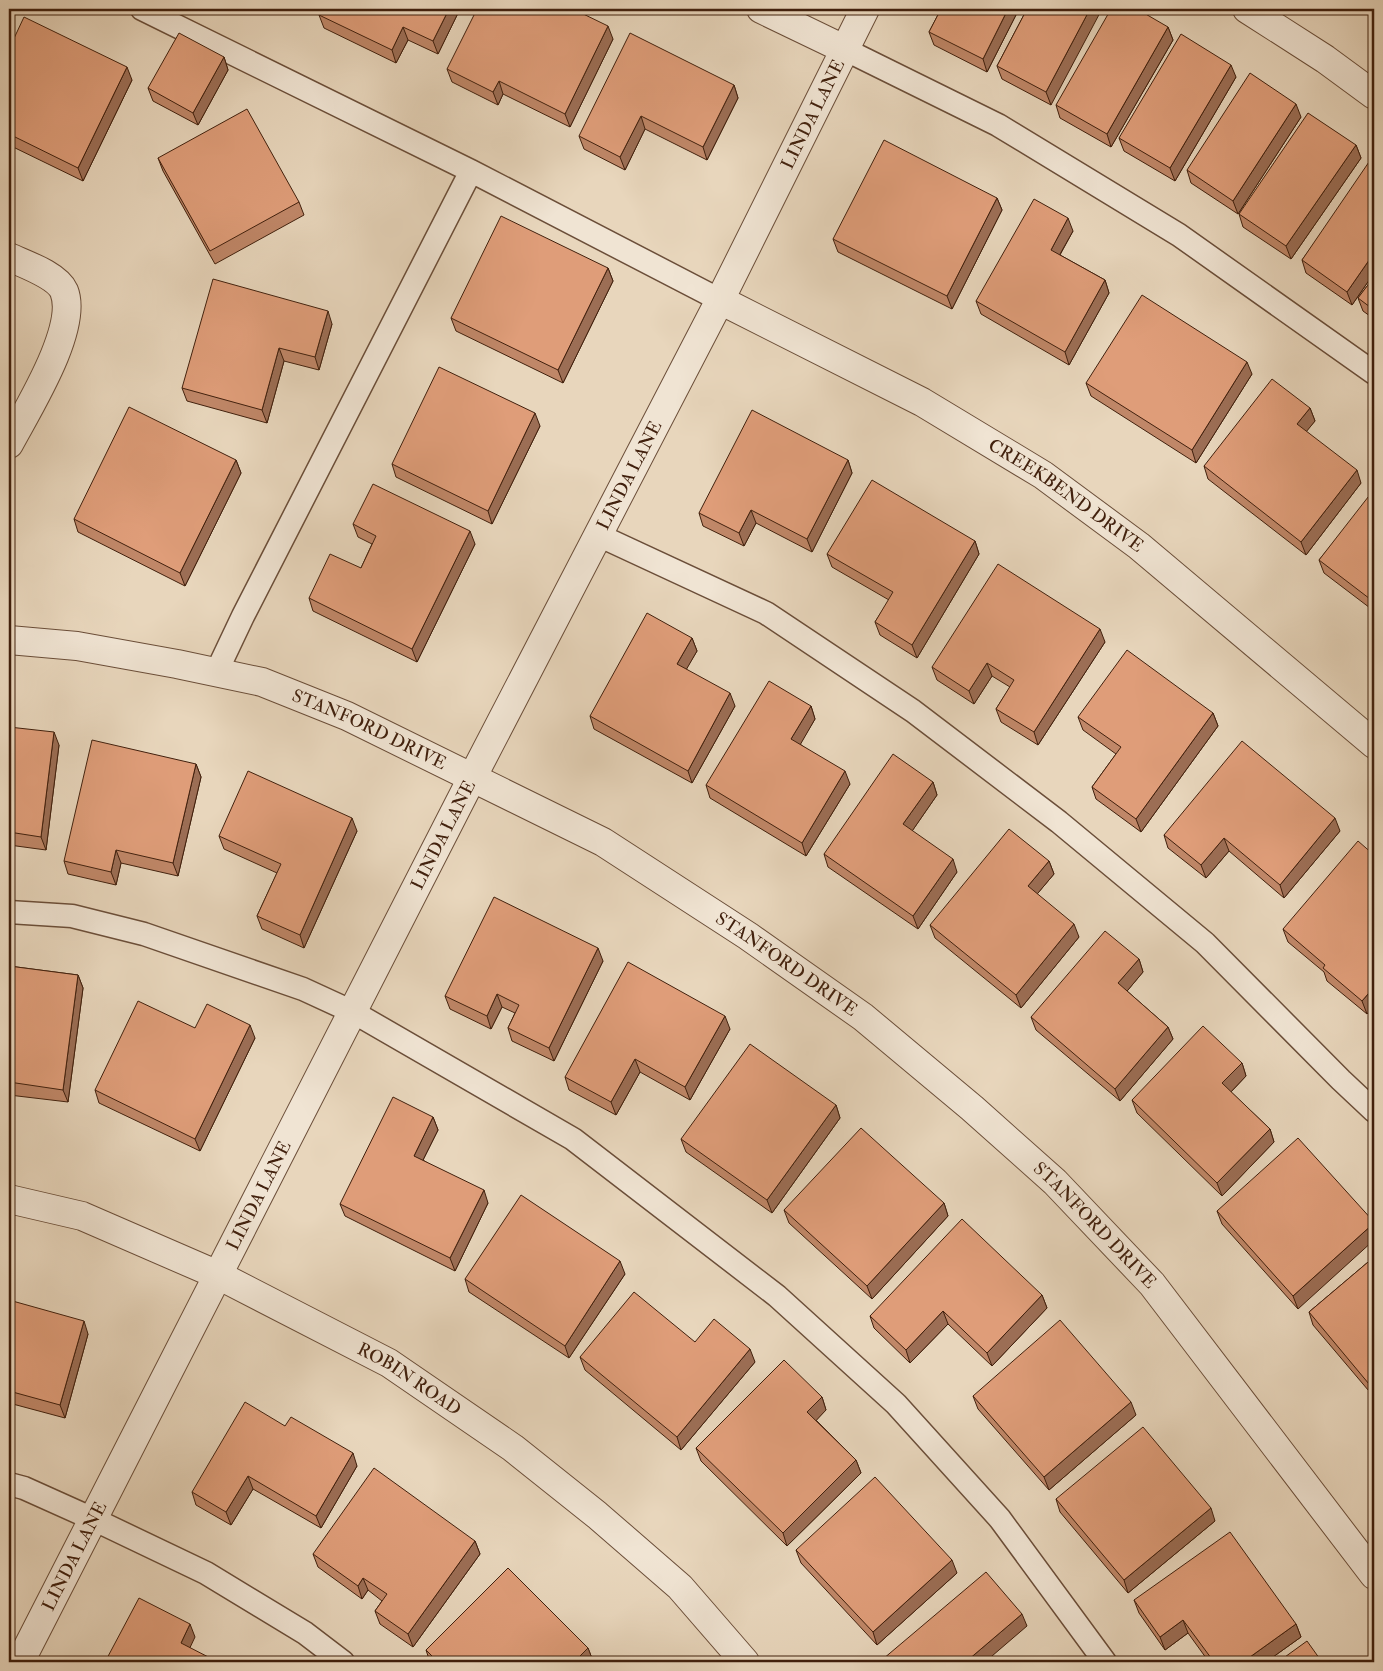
<svg xmlns="http://www.w3.org/2000/svg" width="1383" height="1671" font-family="'IM FELL Double Pica',serif">
  <style>
    .lines { fill: none; stroke-linecap: round; stroke-linejoin: round }
    .lane-casing { stroke: #6b4e39; stroke-width: 25 }
    .street-casing { stroke: #6b4e39; stroke-width: 30 }
    .lane { stroke: #f0e4d3; stroke-width: 22 }
    .street { stroke: #f0e4d3; stroke-width: 28 }
    .wall { fill: #c08768; stroke: #41200d }
    .shaded-wall { fill: #9c6e55; stroke: #41200d }
    .building { fill: #df9d79; stroke: #41200d }
    .labels { text-anchor: middle; stroke-width: 4; stroke-linejoin: round; paint-order: stroke }
    .street-label { font-size: 18px; fill: #41200d; stroke: #f0e4d3 }
  </style>
  <rect width="100%" height="100%" fill="#e8d6bc"/>
  <filter id="stains"><feTurbulence type="fractalNoise" baseFrequency=".004" numOctaves="4"/><feColorMatrix values="0 0 0 0 .2 0 0 0 0 .09 0 0 0 0 .02 0 0 0 .5 -.17"/></filter>
  <radialGradient id="worn" r=".72"><stop offset=".6" stop-color="#630" stop-opacity="0"/><stop offset="1" stop-color="#630" stop-opacity=".3"/></radialGradient>
  <g class="lines">
    <defs>
      <path id="lane" d="M142,9L471,171L720,300
        M844,49L998,125L1179,235L1374,373
        M598,535L766,613L913,711L1059,822L1205,943L1341,1080L1374,1111
        M216,673L243,616L471,171
        M9,912L72,916L144,934L303,989L353,1012L573,1139L777,1296L896,1404L1000,1519L1105,1662
        M9,1484L24,1488L93,1519L206,1573L305,1633L343,1662"/>
      <g id="street">
        <path d="M761,9L844,49"/>
        <path d="M1247,9L1325,59L1374,95"/>
        <path d="M9,257C24,264 57,275 64,291C79,328 27,410 9,444"/>
        <path id="s1" d="M720,300L922,402L1043,475L1139,546L1374,744"/>
        <path id="s2" d="M9,640L77,646L177,664L262,682L347,716L603,842L748,936L863,1017L972,1108L1055,1182L1152,1284L1374,1575"/>
        <path id="s3" d="M9,1199L82,1216L218,1275L389,1363L513,1448L597,1515L680,1587L745,1662"/>
        <path id="s4" d="M20,1662L472,778L720,300L865,9"/>
      </g>
    </defs>
    <use href="#lane" class="lane-casing"/>
    <use href="#street" class="street-casing"/>
    <use href="#lane" class="lane"/>
    <use href="#street" class="street"/>
  </g>
  <path class="wall" d="M460,9L438,54L408,40L396,63L324,28L319,15Z
    M941,9H1019L987,72L934,45L929,32Z
    M1027,9L1051,105L1002,79L997,66Z
    M1362,9H1374V17Z
    M1168,27L1173,40L1111,147L1060,118L1056,105Z
    M613,39L570,127L503,94L498,105L452,82L447,69Z
    M9,49L132,80L83,181L9,145Z
    M224,57L228,70L198,125L153,101L148,88Z
    M1236,77L1175,181L1124,151L1119,138Z
    M734,85L738,98L707,160L645,129L625,170L584,149L579,136Z
    M1301,117L1238,214L1191,183L1187,170Z
    M1356,145L1361,158L1291,259L1243,227L1239,214Z
    M158,158L299,202L304,215L215,264L163,171Z
    M1374,161V273L1352,305L1306,273L1302,260Z
    M997,198L1002,210L952,309L838,252L833,239Z
    M1073,231L1060,255L1105,280L1109,293L1069,365L981,314L976,301Z
    M608,268L613,281L563,383L456,331L451,318Z
    M1374,277V319L1363,311L1358,298Z
    M332,324L319,370L284,361L267,423L187,401L182,388Z
    M1252,374L1196,463L1091,396L1086,383Z
    M1310,408L1315,421L1306,431L1361,483L1306,555L1208,479L1204,466Z
    M540,426L492,524L396,477L392,464Z
    M236,460L241,473L185,586L78,532L74,519Z
    M848,460L852,473L812,552L756,523L744,546L703,526L699,513Z
    M1374,493V611L1324,573L1319,560Z
    M353,524L475,544L417,662L313,611L309,598L361,568L372,544L358,537Z
    M975,541L979,554L917,658L880,635L875,622L889,600L832,567L827,554Z
    M692,638L697,651L686,669L735,706L692,783L594,729L590,716Z
    M1105,642L1038,745L1001,722L996,709L1010,687L992,676L974,704L937,680L932,667Z
    M811,706L815,719L800,744L850,784L806,856L710,798L706,785Z
    M1213,713L1218,726L1141,832L1096,799L1092,787L1116,754L1083,730L1078,717Z
    M9,727L59,745L46,850L9,845Z
    M196,764L201,777L178,876L121,863L116,885L68,874L64,861Z
    M933,782L937,795L912,831L957,872L918,929L828,867L824,854Z
    M357,831L304,948L262,929L257,916L277,873L224,849L219,836Z
    M1340,831L1284,898L1229,851L1206,878L1168,848L1164,835Z
    M1374,855V1006L1367,1014L1327,981L1324,972L1288,942L1283,929Z
    M1049,861L1054,874L1037,894L1079,937L1021,1008L935,938L930,925Z
    M1139,959L1143,972L1127,991L1168,1027L1173,1039L1120,1101L1036,1030L1031,1017Z
    M603,961L554,1061L512,1041L508,1028L515,1013L502,1007L491,1029L450,1009L445,996Z
    M9,966L78,975L83,988L68,1102L9,1095Z
    M195,1028L255,1038L200,1151L99,1103L95,1090Z
    M730,1029L690,1100L640,1072L616,1115L569,1090L565,1077Z
    M1242,1063L1246,1076L1231,1092L1270,1129L1274,1142L1222,1196L1137,1113L1132,1100Z
    M836,1105L840,1118L772,1213L686,1152L681,1139Z
    M433,1117L438,1130L423,1160L488,1203L455,1271L345,1216L340,1204Z
    M944,1203L948,1216L872,1299L789,1223L784,1210Z
    M1217,1211L1374,1222L1298,1309L1222,1224Z
    M1374,1257V1397L1313,1325L1309,1312Z
    M625,1274L569,1358L469,1292L465,1279Z
    M1042,1295L1047,1308L992,1366L948,1324L910,1363L874,1328L870,1316Z
    M9,1300L88,1334L65,1418L9,1403Z
    M695,1342L755,1362L681,1450L585,1370L580,1357Z
    M973,1396L1136,1415L1049,1490L978,1409Z
    M822,1397L826,1410L816,1420L856,1460L861,1473L787,1546L701,1461L696,1448Z
    M285,1426L357,1466L321,1528L253,1489L231,1525L196,1505L192,1492Z
    M1056,1499L1215,1521L1128,1593L1060,1512Z
    M475,1541L480,1554L413,1647L380,1624L375,1611L382,1601L368,1590L362,1599L318,1567L313,1554Z
    M796,1550L957,1573L877,1645L801,1563Z
    M1134,1600L1296,1624L1301,1637L1266,1662H1209L1188,1633L1165,1650L1139,1613Z
    M588,1648L593,1661L592,1662H430L426,1650Z"/>
  <path class="shaded-wall" d="M449,9H460L438,54L433,41Z
    M1008,9H1019L987,72L983,59Z
    M1090,9H1102L1051,105L1046,92Z
    M608,26L613,39L570,127L565,114Z
    M403,27L408,40L396,63L392,50Z
    M1168,27L1173,40L1111,147L1107,134Z
    M224,57L228,70L198,125L193,113Z
    M1231,65L1236,77L1175,181L1170,168Z
    M127,67L132,80L83,181L78,168Z
    M499,81L503,94L498,105L493,92Z
    M734,85L738,98L707,160L703,147Z
    M1296,104L1301,117L1238,214L1233,201Z
    M641,116L645,129L625,170L620,157Z
    M1356,145L1361,158L1291,259L1286,246Z
    M997,198L1002,210L952,309L947,296Z
    M1068,218L1073,231L1055,263L1051,250Z
    M1374,253V273L1352,305L1347,292Z
    M608,268L613,281L563,383L558,370Z
    M1105,280L1109,293L1069,365L1065,352Z
    M328,311L332,324L319,370L315,357Z
    M279,348L284,361L267,423L262,410Z
    M1247,362L1252,374L1196,463L1192,450Z
    M1310,408L1315,421L1302,437L1297,424Z
    M535,413L540,426L492,524L488,511Z
    M236,460L241,473L185,586L180,573Z
    M848,460L852,473L812,552L807,539Z
    M1357,470L1361,483L1306,555L1301,542Z
    M751,510L756,523L744,546L739,533Z
    M470,531L475,544L417,662L412,649Z
    M975,541L979,554L917,658L912,645Z
    M1100,629L1105,642L1038,745L1034,732Z
    M692,638L697,651L682,677L677,664Z
    M987,663L992,676L974,704L969,691Z
    M730,693L735,706L692,783L688,771Z
    M811,706L815,719L796,752L791,739Z
    M1213,713L1218,726L1141,832L1136,819Z
    M54,732L59,745L46,850L41,837Z
    M196,764L201,777L178,876L173,863Z
    M845,771L850,784L806,856L802,843Z
    M933,782L937,795L908,837L903,824Z
    M352,818L357,831L304,948L300,935Z
    M1335,818L1340,831L1284,898L1280,885Z
    M1224,838L1229,851L1206,878L1201,865Z
    M116,850L121,863L116,885L111,872Z
    M953,859L957,872L918,929L913,916Z
    M1049,861L1054,874L1033,899L1028,886Z
    M1074,924L1079,937L1021,1008L1016,995Z
    M598,948L603,961L554,1061L549,1048Z
    M1139,959L1143,972L1123,996L1118,983Z
    M78,975L83,988L68,1102L63,1090Z
    M1374,987V1006L1367,1014L1362,1001Z
    M497,994L502,1007L491,1029L487,1016Z
    M725,1016L730,1029L690,1100L685,1087Z
    M250,1025L255,1038L200,1151L195,1139Z
    M1168,1027L1173,1039L1120,1101L1115,1089Z
    M635,1059L640,1072L616,1115L611,1102Z
    M1242,1063L1246,1076L1227,1096L1222,1083Z
    M836,1105L840,1118L772,1213L767,1200Z
    M433,1117L438,1130L419,1168L414,1156Z
    M1270,1129L1274,1142L1222,1196L1217,1183Z
    M484,1190L488,1203L455,1271L450,1258Z
    M944,1203L948,1216L872,1299L867,1286Z
    M1374,1223V1240L1298,1309L1293,1296Z
    M620,1261L625,1274L569,1358L565,1346Z
    M1042,1295L1047,1308L992,1366L987,1353Z
    M943,1311L948,1324L910,1363L906,1350Z
    M84,1321L88,1334L65,1418L60,1405Z
    M750,1349L755,1362L681,1450L677,1437Z
    M822,1397L826,1410L812,1425L807,1412Z
    M1131,1402L1136,1415L1049,1490L1044,1477Z
    M353,1453L357,1466L321,1528L316,1516Z
    M856,1460L861,1473L787,1546L783,1533Z
    M248,1476L253,1489L231,1525L226,1512Z
    M1211,1508L1215,1521L1128,1593L1124,1580Z
    M475,1541L480,1554L413,1647L408,1634Z
    M952,1560L957,1573L877,1645L873,1632Z
    M363,1578L368,1590L362,1599L358,1586Z
    M1022,1614L1027,1626L985,1662H969L968,1660Z
    M1183,1620L1188,1633L1165,1650L1160,1637Z
    M190,1624L195,1637L186,1656L181,1643Z
    M1296,1624L1301,1637L1266,1662H1243Z
    M588,1648L593,1661L592,1662H574Z"/>
  <path class="building" d="M322,9H449L433,41L403,27L392,50L319,15Z
    M477,9H573L608,26L565,114L499,81L493,92L447,69Z
    M941,9H1008L983,59L929,32Z
    M1027,9H1090L1046,92L997,66Z
    M1111,9H1137L1168,27L1107,134L1056,105Z
    M24,17L127,67L78,168L9,134V49Z
    M179,33L224,57L193,113L148,88Z
    M630,33L734,85L703,147L641,116L620,157L579,136Z
    M1181,34L1231,65L1170,168L1119,138Z
    M1250,73L1296,104L1233,201L1187,170Z
    M247,109L299,202L210,251L158,158Z
    M1308,113L1356,145L1286,246L1239,214Z
    M884,140L997,198L947,296L833,239Z
    M1371,159L1374,161V253L1347,292L1302,260Z
    M1034,199L1068,218L1051,250L1105,280L1065,352L976,301Z
    M501,216L608,268L558,370L451,318Z
    M1374,277V310L1358,298Z
    M213,279L328,311L315,357L279,348L262,410L182,388Z
    M1142,295L1247,362L1192,450L1086,383Z
    M439,367L535,413L488,511L392,464Z
    M1272,379L1310,408L1297,424L1357,470L1301,542L1204,466Z
    M129,407L236,460L180,573L74,519Z
    M752,410L848,460L807,539L751,510L739,533L699,513Z
    M872,480L975,541L912,645L875,622L893,592L827,554Z
    M373,484L470,531L412,649L309,598L330,554L361,568L376,536L353,524Z
    M1372,492L1374,493V602L1319,560Z
    M998,564L1100,629L1034,732L996,709L1014,680L987,663L969,691L932,667Z
    M647,613L692,638L677,664L730,693L688,771L590,716Z
    M1127,650L1213,713L1136,819L1092,787L1121,747L1078,717Z
    M769,681L811,706L791,739L845,771L802,843L706,785Z
    M9,727L54,732L41,837L9,832Z
    M92,740L196,764L173,863L116,850L111,872L64,861Z
    M1242,741L1335,818L1280,885L1224,838L1201,865L1164,835Z
    M893,754L933,782L903,824L953,859L913,916L824,854Z
    M248,771L352,818L300,935L257,916L281,864L219,836Z
    M1009,829L1049,861L1028,886L1074,924L1016,995L930,925Z
    M1358,841L1374,855V987L1362,1001L1323,968L1325,965L1283,929Z
    M494,897L598,948L549,1048L508,1028L519,1005L497,994L487,1016L445,996Z
    M1105,931L1139,959L1118,983L1168,1027L1115,1089L1031,1017Z
    M628,962L725,1016L685,1087L635,1059L611,1102L565,1077Z
    M9,966L78,975L63,1090L9,1082Z
    M138,1001L195,1028L207,1004L250,1025L195,1139L95,1090Z
    M1203,1026L1242,1063L1222,1083L1270,1129L1217,1183L1132,1100Z
    M750,1044L836,1105L767,1200L681,1139Z
    M393,1097L433,1117L414,1156L484,1190L450,1258L340,1204Z
    M861,1128L944,1203L867,1286L784,1210Z
    M1298,1138L1374,1222V1223L1293,1296L1217,1211Z
    M521,1195L620,1261L565,1346L465,1279Z
    M962,1219L1042,1295L987,1353L943,1311L906,1350L870,1316Z
    M1374,1257V1390L1309,1312Z
    M634,1292L695,1342L714,1319L750,1349L677,1437L580,1357Z
    M9,1300L84,1321L60,1405L9,1391Z
    M1060,1320L1131,1402L1044,1477L973,1396Z
    M784,1360L822,1397L807,1412L856,1460L783,1533L696,1448Z
    M245,1402L285,1426L291,1417L353,1453L316,1516L248,1476L226,1512L192,1492Z
    M1143,1427L1211,1508L1124,1580L1056,1499Z
    M374,1468L475,1541L408,1634L375,1611L387,1594L363,1578L358,1586L313,1554Z
    M875,1477L952,1560L873,1632L796,1550Z
    M1230,1532L1296,1624L1243,1662H1214L1183,1620L1160,1637L1134,1600Z
    M508,1568L588,1648L574,1662H438L426,1650Z
    M986,1572L1022,1614L968,1660L970,1662H885L883,1659Z
    M139,1598L190,1624L181,1643L218,1662H105Z
    M1307,1641L1322,1662H1278Z"/>
  <g class="labels">
    <g class="street-label">
      <text dy="6" stroke="none"><textPath href="#s4" startOffset="1739">LINDA LANE</textPath></text>
      <text dy="6" stroke="none"><textPath href="#s4" startOffset="1334">LINDA LANE</textPath></text>
      <text dy="6" stroke="none"><textPath href="#s1" startOffset="398">CREEKBEND DRIVE</textPath></text>
      <text dy="6" stroke="none"><textPath href="#s2" startOffset="374">STANFORD DRIVE</textPath></text>
      <text dy="6" stroke="none"><textPath href="#s4" startOffset="929">LINDA LANE</textPath></text>
      <text dy="6" stroke="none"><textPath href="#s2" startOffset="854">STANFORD DRIVE</textPath></text>
      <text dy="6" stroke="none"><textPath href="#s4" startOffset="524">LINDA LANE</textPath></text>
      <text dy="6" stroke="none"><textPath href="#s2" startOffset="1259">STANFORD DRIVE</textPath></text>
      <text dy="6" stroke="none"><textPath href="#s3" startOffset="441">ROBIN ROAD</textPath></text>
      <text dy="6" stroke="none"><textPath href="#s4" startOffset="119">LINDA LANE</textPath></text>
    </g>
  </g>
  <rect width="1383" height="1671" fill="none" stroke="#e8d6bc" stroke-width="30"/>
  <rect x="10" y="10" width="1363" height="1651" fill="none" stroke="#41200d" stroke-width="2.5"/>
  <rect x="15" y="15" width="1353" height="1641" fill="none" stroke="#41200d"/>
  <rect width="100%" height="100%" filter="url(#stains)"/>
  <rect width="100%" height="100%" fill="url(#worn)"/>
</svg>
